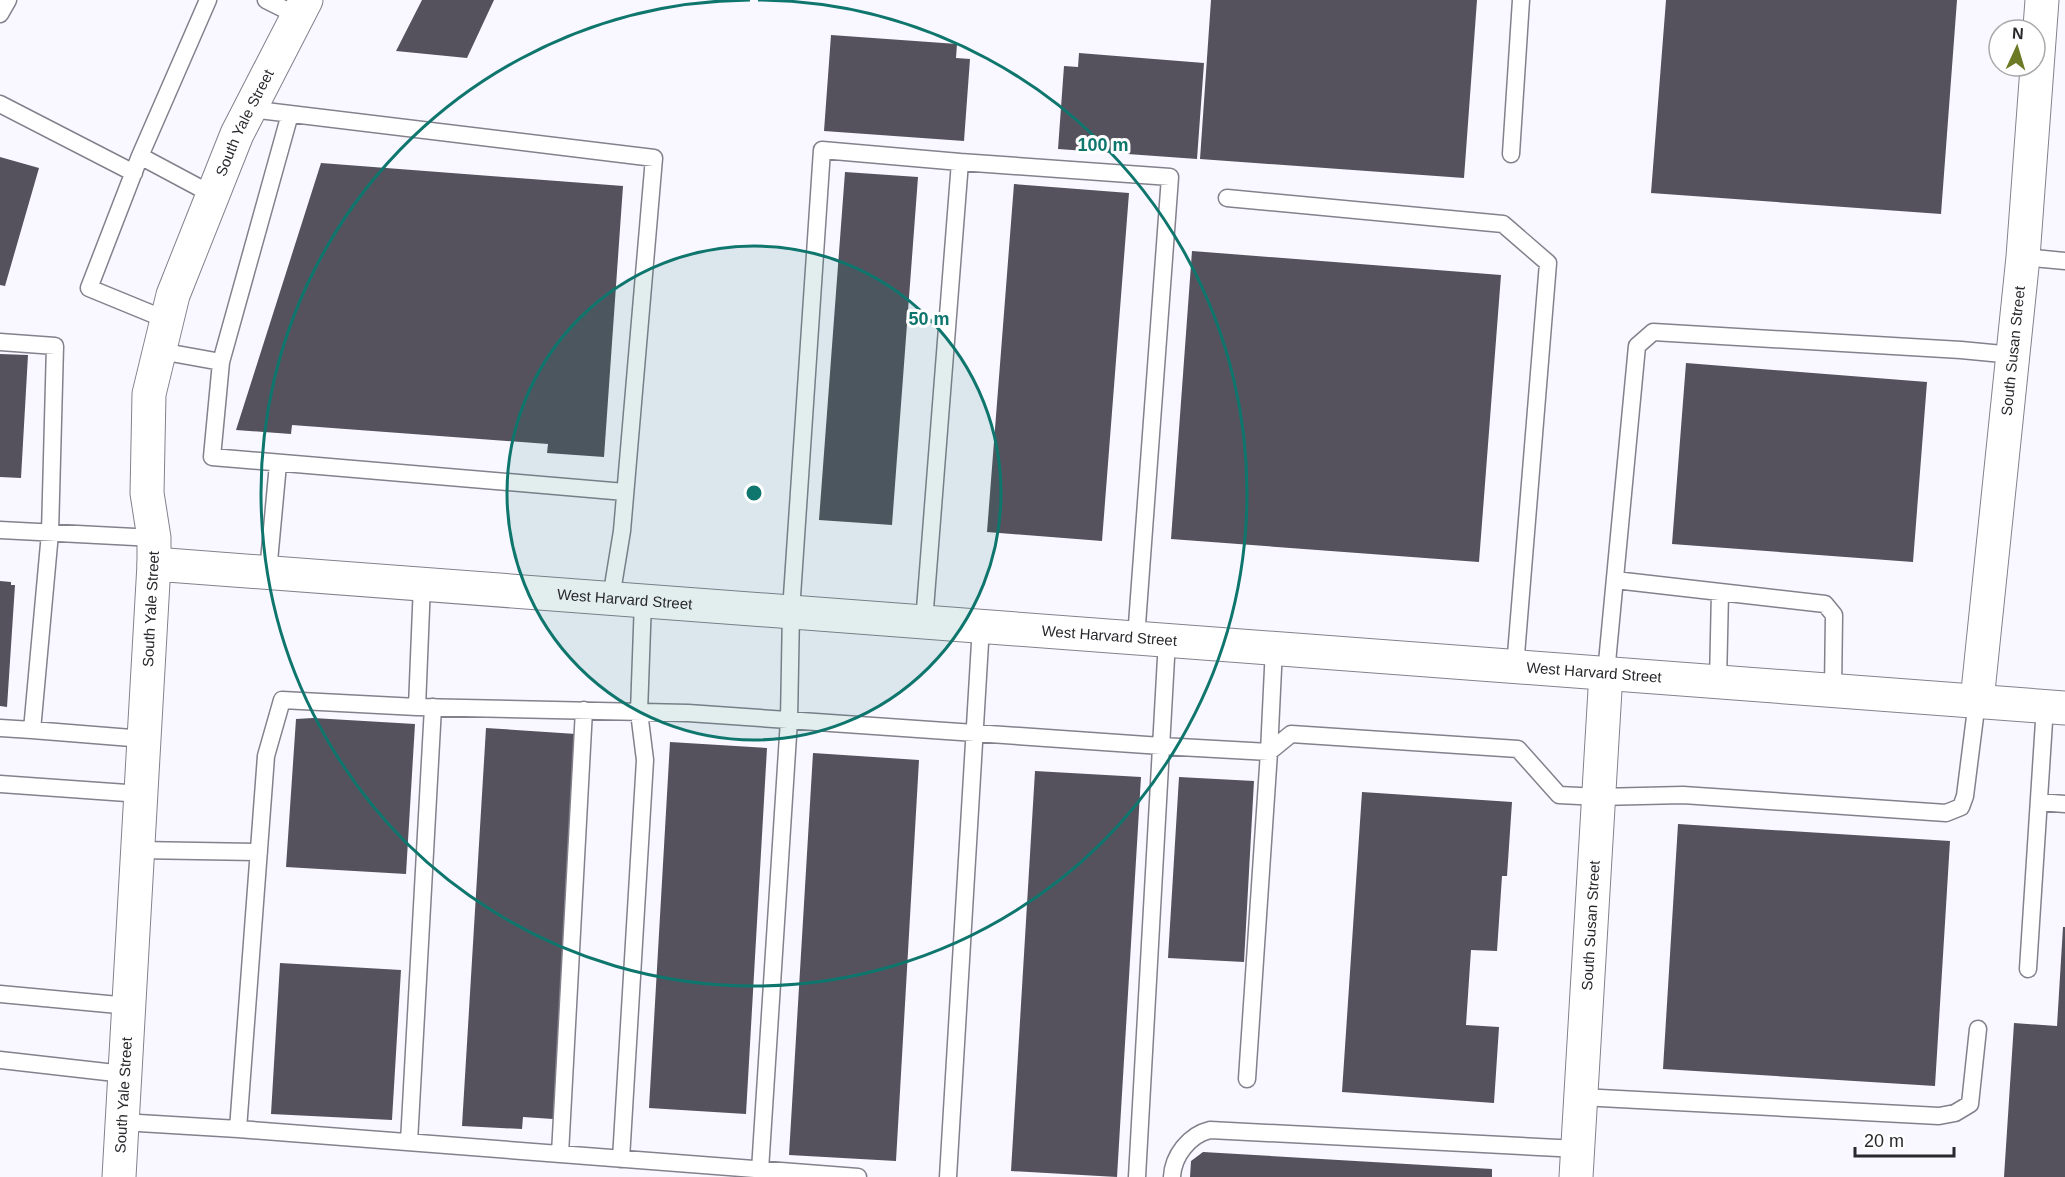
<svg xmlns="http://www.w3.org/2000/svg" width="2065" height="1177" font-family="Arial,sans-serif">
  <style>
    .building { fill: #55525d }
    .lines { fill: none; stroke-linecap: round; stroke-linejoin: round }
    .service-casing { stroke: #83818c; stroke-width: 19 }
    .minor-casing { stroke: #83818c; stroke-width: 35 }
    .tertiary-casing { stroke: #83818c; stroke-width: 35 }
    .service { stroke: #fff; stroke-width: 16 }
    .minor { stroke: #fff; stroke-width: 33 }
    .tertiary { stroke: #fff; stroke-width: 33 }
    .ring { fill: none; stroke: #0f766e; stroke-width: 3 }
    .labels { text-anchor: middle; stroke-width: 6; stroke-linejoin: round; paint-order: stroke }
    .street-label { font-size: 15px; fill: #29282c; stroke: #fff }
    .centre { fill: #0f766e; stroke: #fff; stroke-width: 3 }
    .ring-label { font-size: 18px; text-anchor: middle; font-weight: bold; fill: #0f766e; stroke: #fff; stroke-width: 6; stroke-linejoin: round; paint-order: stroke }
  </style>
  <rect width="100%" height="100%" fill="#f9f7ff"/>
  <path class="building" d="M422,0H494L467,58L396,51Z
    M1211,0H1477L1464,178L1200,159Z
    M1666,0H1957L1941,214L1651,193Z
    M831,35L957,44L956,58L970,59L964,141L824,131Z
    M1079,53L1204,63L1197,159L1058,149L1064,66L1078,67Z
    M0,157L39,168L5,286L0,285Z
    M321,163L623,186L604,457L547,453L548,444L292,425L291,434L236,430Z
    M845,172L918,177L892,525L819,520Z
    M1014,184L1129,193L1102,541L987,532Z
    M1192,251L1501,275L1479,562L1171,539Z
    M0,354L28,355L21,478L0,477Z
    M1686,363L1927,382L1913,562L1672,544Z
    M0,581L11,582V585H15L7,707L0,706Z
    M313,718L415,724L406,874L286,867L296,719Z
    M486,728L576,734L553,1119L523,1117L522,1129L462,1126Z
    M670,742L767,748L746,1114L649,1108Z
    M813,753L919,760L896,1161L789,1155Z
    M1035,771L1141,777L1117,1177L1011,1171Z
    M1179,777L1254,781L1244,962L1168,958Z
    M1362,792L1512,802L1507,876H1502L1497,951L1471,950L1466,1025L1499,1027L1494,1103L1342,1092Z
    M1678,824L1950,841L1935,1086L1663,1069Z
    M2063,927H2065V1177H2004L2014,1023L2057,1026Z
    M280,963L401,970L392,1120L271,1114Z
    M1203,1152L1492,1169V1177H1190L1191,1161Z"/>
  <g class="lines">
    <defs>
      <path id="service" d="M266,0L298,16
        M0,14L8,0
        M0,104L134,173
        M250,109L654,158L622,531L611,598
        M1511,154L1521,0
        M140,156L208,0
        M1227,198L1503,224L1548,263L1515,667
        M2023,257L2065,261
        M167,320L89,288L140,156L213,195
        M0,342L55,346L50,533L32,730L0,728
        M160,351L221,362L290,114
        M221,362L212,457L625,492
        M0,530L154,538
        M268,572L278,464
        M1615,580L1825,604L1834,615L1833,690
        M422,584L417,707L688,713L1161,746L1269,752L1291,734L1518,749L1559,795L1599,797L1683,795L1946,813L1961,807L1965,796L1977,701
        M924,622L960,162L1170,177L1136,638
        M1606,673L1637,346L1653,332L1961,350L2013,355
        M1718,682L1720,592
        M32,730L144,739
        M0,784L141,794
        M2039,802L2065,804
        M138,850L259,852
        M2028,969L2045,706
        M0,994L129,1006
        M0,1060L124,1074
        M1247,1079L1269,752L1274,648
        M1581,1097L1939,1116L1955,1113L1970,1104L1978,1029
        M122,1122L238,1129L858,1177
        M238,1129L266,756L282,700L417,707
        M409,1142L433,707
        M560,1154L584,710
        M621,1159L645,760L639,712L643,601
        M760,1170L789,720L791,611L822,150L960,162
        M948,1177L981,626
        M1137,1177L1167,640
        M1172,1177C1173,1156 1189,1135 1210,1130L1578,1149"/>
      <g id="minor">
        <path id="s1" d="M154,564V538L147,493L149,394L173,295L237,134L306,0"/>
        <path id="s2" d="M1977,701L2023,257L2042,0"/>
        <path id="s3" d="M1576,1177L1606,673"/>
      </g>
      <g id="tertiary">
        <path id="s4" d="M119,1177L154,564L2065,708"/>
      </g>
    </defs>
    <use href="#service" class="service-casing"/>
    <use href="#minor" class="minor-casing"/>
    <use href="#tertiary" class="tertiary-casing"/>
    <use href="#service" class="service"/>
    <use href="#minor" class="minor"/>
    <use href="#tertiary" class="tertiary"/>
  </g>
  <circle cx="754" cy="493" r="247" fill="#0f766e" fill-opacity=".12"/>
  <g class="ring">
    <circle cx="754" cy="493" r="247"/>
    <path d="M758 0A493 493 0 1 1 750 0"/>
  </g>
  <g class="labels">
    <g class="street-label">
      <text dy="5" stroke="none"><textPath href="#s1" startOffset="459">South Yale Street</textPath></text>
      <text dy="5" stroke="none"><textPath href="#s2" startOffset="352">South Susan Street</textPath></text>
      <text dy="5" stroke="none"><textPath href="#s4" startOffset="1086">West Harvard Street</textPath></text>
      <text transform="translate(151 609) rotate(-87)" y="5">South Yale Street</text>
      <text dy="5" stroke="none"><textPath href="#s4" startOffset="1572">West Harvard Street</textPath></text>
      <text dy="5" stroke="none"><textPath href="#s4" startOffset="2058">West Harvard Street</textPath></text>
      <text dy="5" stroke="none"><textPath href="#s3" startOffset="252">South Susan Street</textPath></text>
      <text dy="5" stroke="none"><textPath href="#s4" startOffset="82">South Yale Street</textPath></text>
    </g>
  </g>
  <circle cx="754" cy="493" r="9" class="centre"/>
  <g class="ring-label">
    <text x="1103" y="151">100 m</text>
    <text x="929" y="325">50 m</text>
  </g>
  <g transform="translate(2017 48) rotate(4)"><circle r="28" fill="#ffffff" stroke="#a9a9ab" stroke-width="1.5"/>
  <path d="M0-4.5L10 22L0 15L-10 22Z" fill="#6c7925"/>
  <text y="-9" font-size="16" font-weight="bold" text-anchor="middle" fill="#29282c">N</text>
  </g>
  <path d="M1855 1147v9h99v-9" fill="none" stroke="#29282c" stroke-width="3"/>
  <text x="1864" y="1147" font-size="18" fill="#29282c" stroke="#ffffff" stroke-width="4.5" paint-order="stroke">20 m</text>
</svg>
